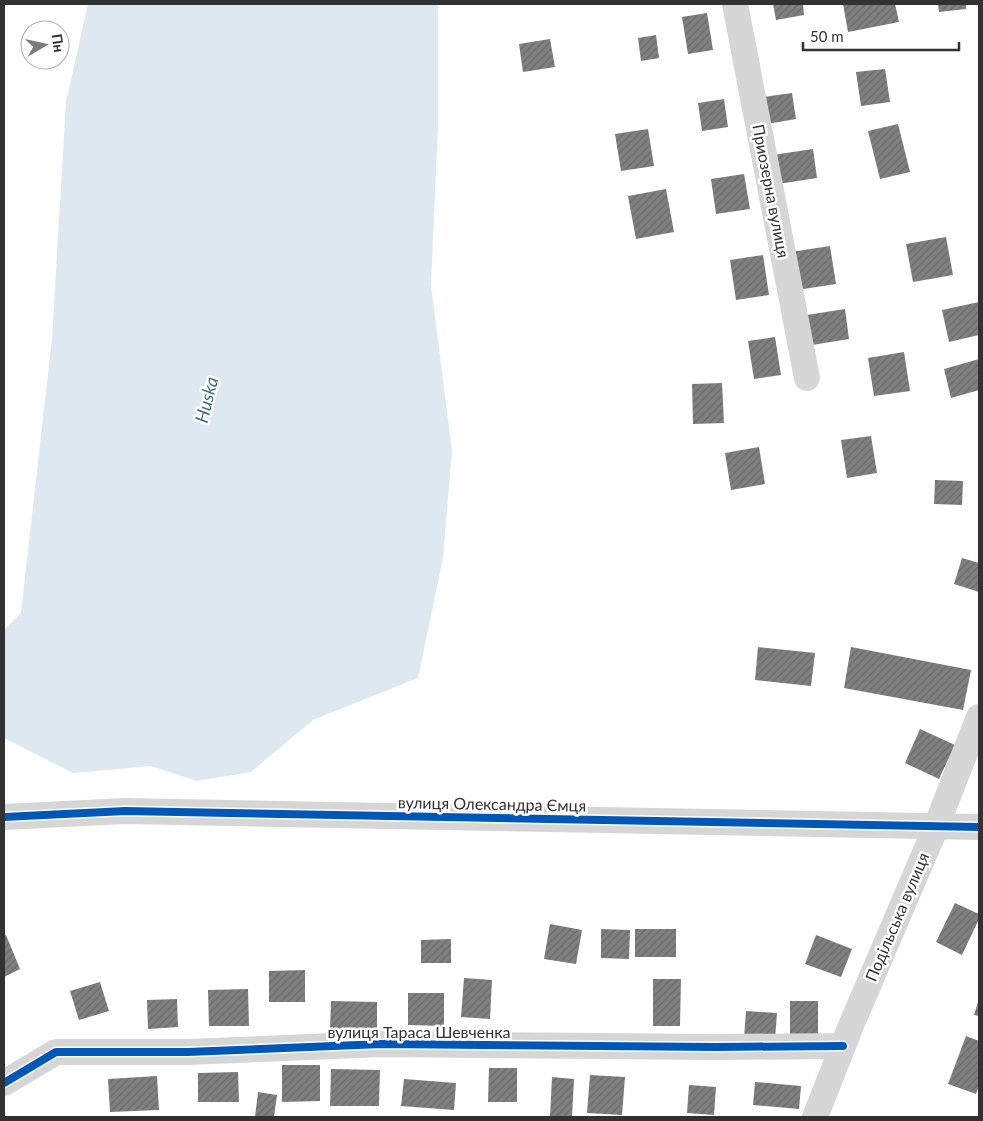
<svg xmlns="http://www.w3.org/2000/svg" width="983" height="1121" font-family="Lato,sans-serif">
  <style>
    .water { fill: #dee8f1 }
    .building { fill: url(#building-hatch) }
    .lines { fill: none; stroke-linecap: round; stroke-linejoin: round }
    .minor { stroke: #d6d6d6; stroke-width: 26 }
    .cycleway-casing { stroke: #fff; stroke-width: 11 }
    .cycleway { stroke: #0057b8; stroke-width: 8 }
    .labels { text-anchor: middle; stroke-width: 5; stroke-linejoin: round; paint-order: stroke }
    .street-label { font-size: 16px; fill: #323232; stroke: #fff }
    .water-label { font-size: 18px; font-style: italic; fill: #466d8e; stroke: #fff }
  </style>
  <defs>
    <pattern id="building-hatch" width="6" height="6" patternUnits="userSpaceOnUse" patternTransform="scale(1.25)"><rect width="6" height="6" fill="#808080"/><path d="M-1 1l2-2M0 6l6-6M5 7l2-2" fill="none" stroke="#696969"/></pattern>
  </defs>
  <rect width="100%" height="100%" fill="#fff"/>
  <path class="water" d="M88,4H438V124L431,285L452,451L443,558L418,678L313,720L251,772L197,781L151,766L73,773L4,738V630L21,613L52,338L66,102Z"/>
  <path class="building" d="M773,4H803L804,15L776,20Z
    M843,4H895L899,22L848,32Z
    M938,4H966V9L939,12Z
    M707,13L713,50L688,54L682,17Z
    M656,35L659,58L641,61L638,38Z
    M550,39L555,67L523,72L519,44Z
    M885,69L890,102L861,106L856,72Z
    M792,93L796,119L767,124L763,97Z
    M724,99L728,127L702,131L698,103Z
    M898,124L910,172L880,179L868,131Z
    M648,129L654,166L621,171L615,134Z
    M813,149L817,178L778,184L773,155Z
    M744,174L750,209L716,214L711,179Z
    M666,189L674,232L636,239L628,196Z
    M946,237L953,275L913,282L906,244Z
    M830,246L836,284L797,290L791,252Z
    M763,255L769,295L736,300L730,260Z
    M979,302V335L949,342L942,310Z
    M845,309L849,339L812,345L807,315Z
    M775,337L781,375L754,379L748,341Z
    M904,352L910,391L874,396L868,358Z
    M979,359V390L951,398L944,369Z
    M722,383L724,423L693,424L692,384Z
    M871,436L877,473L847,478L841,440Z
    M759,447L765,484L731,490L725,453Z
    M935,480L963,481L962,505L934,504Z
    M962,558L979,563V592L954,584Z
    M758,647L815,653L811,686L755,680Z
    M851,647L971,670L963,710L844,688Z
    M920,729L955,745L939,779L905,763Z
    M955,903L979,914V919L962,955L936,942Z
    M550,924L582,930L576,964L544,959Z
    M601,929L630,930L629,959L601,958Z
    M635,929H676V957H635Z
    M6,935L20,969L4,977V936Z
    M816,935L852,949L841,977L805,964Z
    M451,939V963H421V940Z
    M305,970V1002H269V971Z
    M464,978L492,980L490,1019L461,1017Z
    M653,979H681L680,1026H653Z
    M100,982L109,1011L79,1020L70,991Z
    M248,989L249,1026H209L208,990Z
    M408,993H444V1026L408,1025Z
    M177,999L178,1027L148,1029L147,1000Z
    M979,999V1016L974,1015Z
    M331,1001L377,1002V1032L330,1031Z
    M790,1001H818V1034H790Z
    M746,1011L777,1013L775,1040L744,1038Z
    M966,1036L979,1041V1086L976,1094L948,1084Z
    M282,1065H320V1101L282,1102Z
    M489,1068H517V1102H488Z
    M331,1069L380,1070L379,1106H330Z
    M238,1072L239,1102H198V1073Z
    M590,1075L625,1077L622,1115L587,1113Z
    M157,1076L159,1110L110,1112L108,1079Z
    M552,1077L574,1079L572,1117H550Z
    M404,1079L456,1083L454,1110L401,1106Z
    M755,1082L801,1086L799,1109L753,1105Z
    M689,1085L716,1087L714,1115L687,1113Z
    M258,1092L277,1095L274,1117H255Z"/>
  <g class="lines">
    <path class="minor" d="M735,4L807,378
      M4,817L125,811L979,827
      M4,1083L56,1052H188L382,1044L716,1047L843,1046
      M815,1117L850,1028L936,827L979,717"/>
    <defs>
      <path id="cycleway" d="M4,817L125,811L979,827
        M4,1083L56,1052H188L382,1044L716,1047L843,1046"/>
    </defs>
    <use href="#cycleway" class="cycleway-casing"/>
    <use href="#cycleway" class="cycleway"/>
  </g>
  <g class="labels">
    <g class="street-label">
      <text transform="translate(771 191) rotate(79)" y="6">Приозерна вулиця</text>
      <text transform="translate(492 804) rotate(1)" y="6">вулиця Олександра Ємця</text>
      <text transform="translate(897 917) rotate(-67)" y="6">Подільська вулиця</text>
      <text x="419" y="1038">вулиця Тараса Шевченка</text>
    </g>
    <g class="water-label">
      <text transform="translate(207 400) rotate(-76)" y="6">Huska</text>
    </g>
  </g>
  <rect width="983" height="1121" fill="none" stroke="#323232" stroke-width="10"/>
  <g transform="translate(45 45) rotate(81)"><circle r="24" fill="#ffffff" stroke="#adadad"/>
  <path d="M0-4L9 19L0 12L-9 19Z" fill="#7a7a7a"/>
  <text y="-8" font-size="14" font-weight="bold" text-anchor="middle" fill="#323232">Пн</text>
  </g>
  <path d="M803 42v8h156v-8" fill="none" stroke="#323232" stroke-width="2.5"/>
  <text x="810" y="42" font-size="15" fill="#323232" stroke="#ffffff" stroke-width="4" paint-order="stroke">50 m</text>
</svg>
